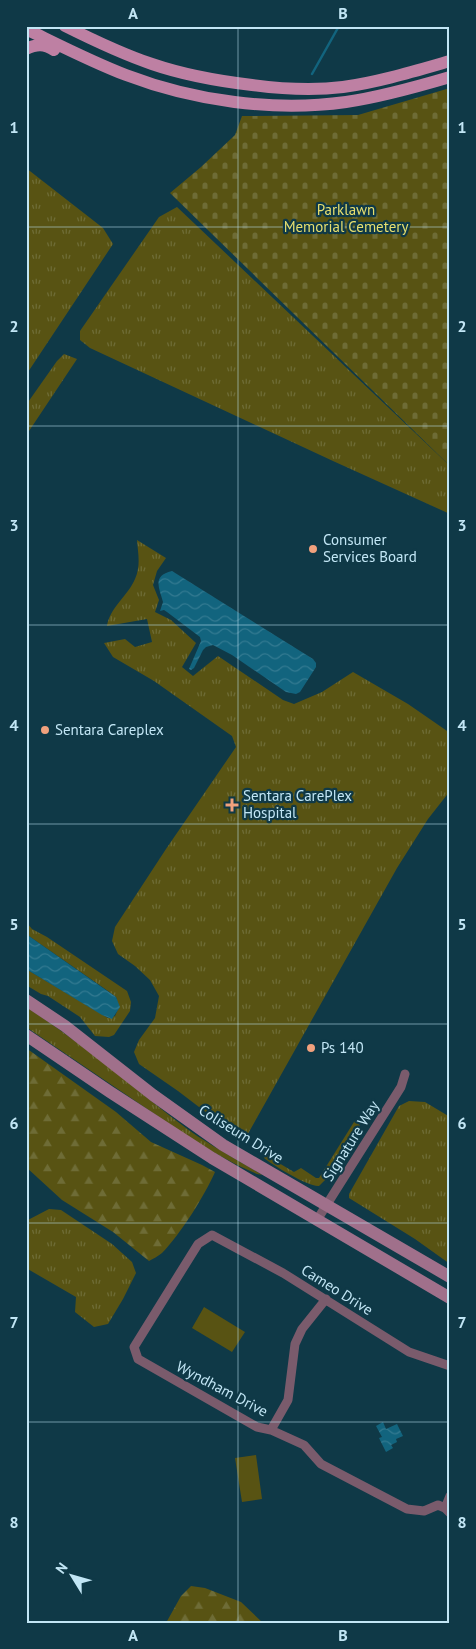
<svg xmlns="http://www.w3.org/2000/svg" width="476" height="1649" font-family="'PT Sans',sans-serif">
  <style>
    .grass { fill: url(#grass-tufts) }
    .forest { fill: url(#forest-firs) }
    .cemetery { fill: url(#cemetery-stones) }
    .garden { fill: #585313 }
    .water { fill: url(#water-waves) }
    .lines { fill: none; stroke-linecap: round; stroke-linejoin: round }
    .stream { stroke: #12647e; stroke-width: 2.5 }
    .street { stroke: #7a5b6c; stroke-width: 9 }
    .secondary { stroke: #a0708b; stroke-width: 12 }
    .primary { stroke: #be80a3; stroke-width: 12 }
    .grid { fill: none; stroke: #c2e6f5; stroke-width: 1; stroke-opacity: 0.55 }
    .poi-dot { fill: #f1a17d; stroke: #0f3947; stroke-width: 2 }
    .labels { text-anchor: middle; stroke-width: 4.5; stroke-linejoin: round; paint-order: stroke }
    .park-label { font-size: 15px; fill: #e7df6f; stroke: #0f3947 }
    .poi-label { font-size: 15px; fill: #c2e6f5; stroke: #0f3947; text-anchor: start }
    .street-label { font-size: 15px; fill: #c2e6f5; stroke: #0f3947 }
    .neatline { fill: none; stroke: #c2e6f5; stroke-width: 2 }
    .grid-label { font-size: 16px; text-anchor: middle; font-weight: bold; fill: #c2e6f5 }
  </style>
  <defs>
    <pattern id="grass-tufts" width="24" height="20" patternUnits="userSpaceOnUse" patternTransform="scale(1.25)"><rect width="24" height="20" fill="#585313"/><path d="M3 7l-1-3M5 7V3M7 7l1-3M15 17l-1-3M17 17v-4M19 17l1-3" fill="none" stroke="#6e6c36"/></pattern>
    <pattern id="forest-firs" width="22" height="20" patternUnits="userSpaceOnUse" patternTransform="scale(1.25)"><rect width="22" height="20" fill="#585313"/><path d="M5 1l3.5 6h-7zM16 11l3.5 6h-7z" fill="#6e6c36"/></pattern>
    <pattern id="cemetery-stones" width="16" height="16" patternUnits="userSpaceOnUse" patternTransform="scale(1.25)"><rect width="16" height="16" fill="#585313"/><path d="M2 7V4a2 2 0 0 1 4 0v3zM10 15v-3a2 2 0 0 1 4 0v3z" fill="#6e6c36"/></pattern>
    <pattern id="water-waves" width="16" height="10" patternUnits="userSpaceOnUse" patternTransform="scale(1.25)"><rect width="16" height="10" fill="#12647e"/><path d="M0 5q4-4 8 0t8 0" fill="none" stroke="#337a91"/></pattern>
  </defs>
  <rect width="100%" height="100%" fill="#0f3947"/>
  <path class="grass" d="M26,168L103,228L113,244L26,375Z
    M177,207L450,466V514L333,461L90,348L80,340V331L159,217Z
    M64,354L77,359L29,431L26,429V405L57,361Z
    M137,540L166,558L157,571L153,585L159,600L155,612L171,620L196,643L182,667L193,676L218,656L283,700L294,704L322,692L353,672L408,704L450,733V791L428,819L397,868L245,1139L240,1141L220,1123L178,1091L139,1064L134,1052L139,1040L155,1018L159,996L150,980L135,966L118,954L112,941L115,927L166,849L236,747L232,736L154,681L113,657L104,643L125,639L135,647L152,642L147,619L107,626C110,607 128,596 135,579C141,566 138,553 137,540Z
    M26,922L32,929L47,937L127,991L131,1002L130,1011L114,1035L109,1037L95,1036L80,1017L48,996L41,994L26,985V969L108,1018L115,1016L119,1007L116,997L108,991L26,934Z
    M26,1007C84,1044 135,1090 190,1131C213,1147 238,1160 262,1175L257,1174L239,1166L202,1146L26,1027Z
    M409,1101L425,1102L450,1117V1264L415,1239L349,1198V1194L399,1106Z
    M358,1120L360,1127L355,1137L340,1155L326,1179L319,1186C308,1187 273,1165 264,1158L270,1149L267,1156L294,1172L301,1168L316,1178H319L354,1122Z
    M49,1209L61,1210L112,1244L132,1262L136,1273L123,1299L108,1324L94,1327L75,1312L76,1297L26,1268V1221Z"/>
  <path class="forest" d="M26,1048L116,1112L151,1142L202,1165L215,1172C205,1195 180,1235 162,1253C158,1256 153,1259 149,1261L113,1232L62,1200L26,1167Z
    M191,1586L205,1588L241,1602L263,1623H166L181,1596Z"/>
  <path class="cemetery" d="M450,88V466L170,193L201,167L235,135L242,116L358,115Z"/>
  <path class="garden" d="M204,1307L245,1332L232,1352L192,1328Z
    M256,1455L262,1499L242,1502L235,1458Z"/>
  <path class="water" d="M172,571L313,659L316,663V667L300,692L296,694L286,692L232,655L213,645L206,647L203,650L194,668L191,670L189,669L201,641L200,637L167,612L164,610L160,611L163,602C159,587 152,576 172,571Z
    M26,934L116,997L120,1007L112,1019L102,1015L26,969Z
    M383,1422L386,1429L397,1424L403,1436L396,1439L397,1442L391,1445L393,1448L386,1452L379,1438L382,1437L376,1426Z"/>
  <g class="lines">
    <path class="stream" d="M312,74L339,26"/>
    <path class="street" d="M317,1220L401,1087L405,1074
      M450,1366L409,1352L283,1273L212,1235L198,1244L134,1347L138,1359L257,1427L271,1430L304,1445L321,1464L407,1509L424,1511L438,1505L445,1508L450,1513
      M271,1430L288,1400L295,1344L302,1329L326,1299
      M445,1508L450,1496"/>
    <path class="secondary" d="M26,1000L65,1026L153,1095L223,1145L450,1277
      M26,1035L110,1092L212,1158L450,1298"/>
    <path class="primary" d="M65,26C93,40 122,54 152,64C184,75 218,81 252,85C282,89 312,91 343,87C379,82 415,71 450,61
      M26,29C59,45 92,62 126,75C194,101 274,112 346,102C381,97 416,87 450,77
      M26,49C37,44 44,44 54,50"/>
  </g>
  <path class="grid" d="M238,26V1623M26,227H450M26,426H450M26,625H450M26,824H450M26,1024H450M26,1223H450M26,1422H450"/>
  <g class="poi-dot">
    <circle cx="313" cy="549" r="5"/>
    <circle cx="45" cy="730" r="5"/>
    <path d="M229.5 797.5h5v5h5v5h-5v5h-5v-5h-5v-5h5z"/>
    <circle cx="311" cy="1048" r="5"/>
  </g>
  <g class="labels">
    <g class="park-label">
      <text x="346" y="215">Parklawn<tspan x="346" dy="17">Memorial Cemetery</tspan></text>
    </g>
    <g class="poi-label">
      <text x="323" y="545">Consumer<tspan x="323" dy="17">Services Board</tspan></text>
      <text x="55" y="735">Sentara Careplex</text>
      <text x="243" y="801">Sentara CarePlex<tspan x="243" dy="17">Hospital</tspan></text>
      <text x="321" y="1053">Ps 140</text>
    </g>
    <g class="street-label">
      <text transform="translate(241 1134) rotate(32)" y="5">Coliseum Drive</text>
      <text transform="translate(351 1141) rotate(-58)" y="5">Signature Way</text>
      <text transform="translate(337 1290) rotate(32)" y="5">Cameo Drive</text>
      <text transform="translate(222 1389) rotate(28)" y="5">Wyndham Drive</text>
    </g>
  </g>
  <rect width="476" height="1649" fill="none" stroke="#0f3947" stroke-width="55"/>
  <g transform="translate(72 1576) rotate(307)" stroke="#0f3947" stroke-width="4" paint-order="stroke">
  <path d="M0-4L9 19L0 12L-9 19Z" fill="#c2e6f5"/>
  <text y="-8" font-size="14" font-weight="bold" text-anchor="middle" fill="#c2e6f5">N</text>
  </g>
  <rect x="28" y="28" width="420" height="1594" class="neatline"/>
  <g class="grid-label">
    <text x="133" y="19">A</text>
    <text x="343" y="19">B</text>
    <text x="14" y="133">1</text>
    <text x="462" y="133">1</text>
    <text x="14" y="332">2</text>
    <text x="462" y="332">2</text>
    <text x="14" y="531">3</text>
    <text x="462" y="531">3</text>
    <text x="14" y="731">4</text>
    <text x="462" y="731">4</text>
    <text x="14" y="930">5</text>
    <text x="462" y="930">5</text>
    <text x="14" y="1129">6</text>
    <text x="462" y="1129">6</text>
    <text x="14" y="1328">7</text>
    <text x="462" y="1328">7</text>
    <text x="14" y="1528">8</text>
    <text x="462" y="1528">8</text>
    <text x="133" y="1641">A</text>
    <text x="343" y="1641">B</text>
  </g>
</svg>
